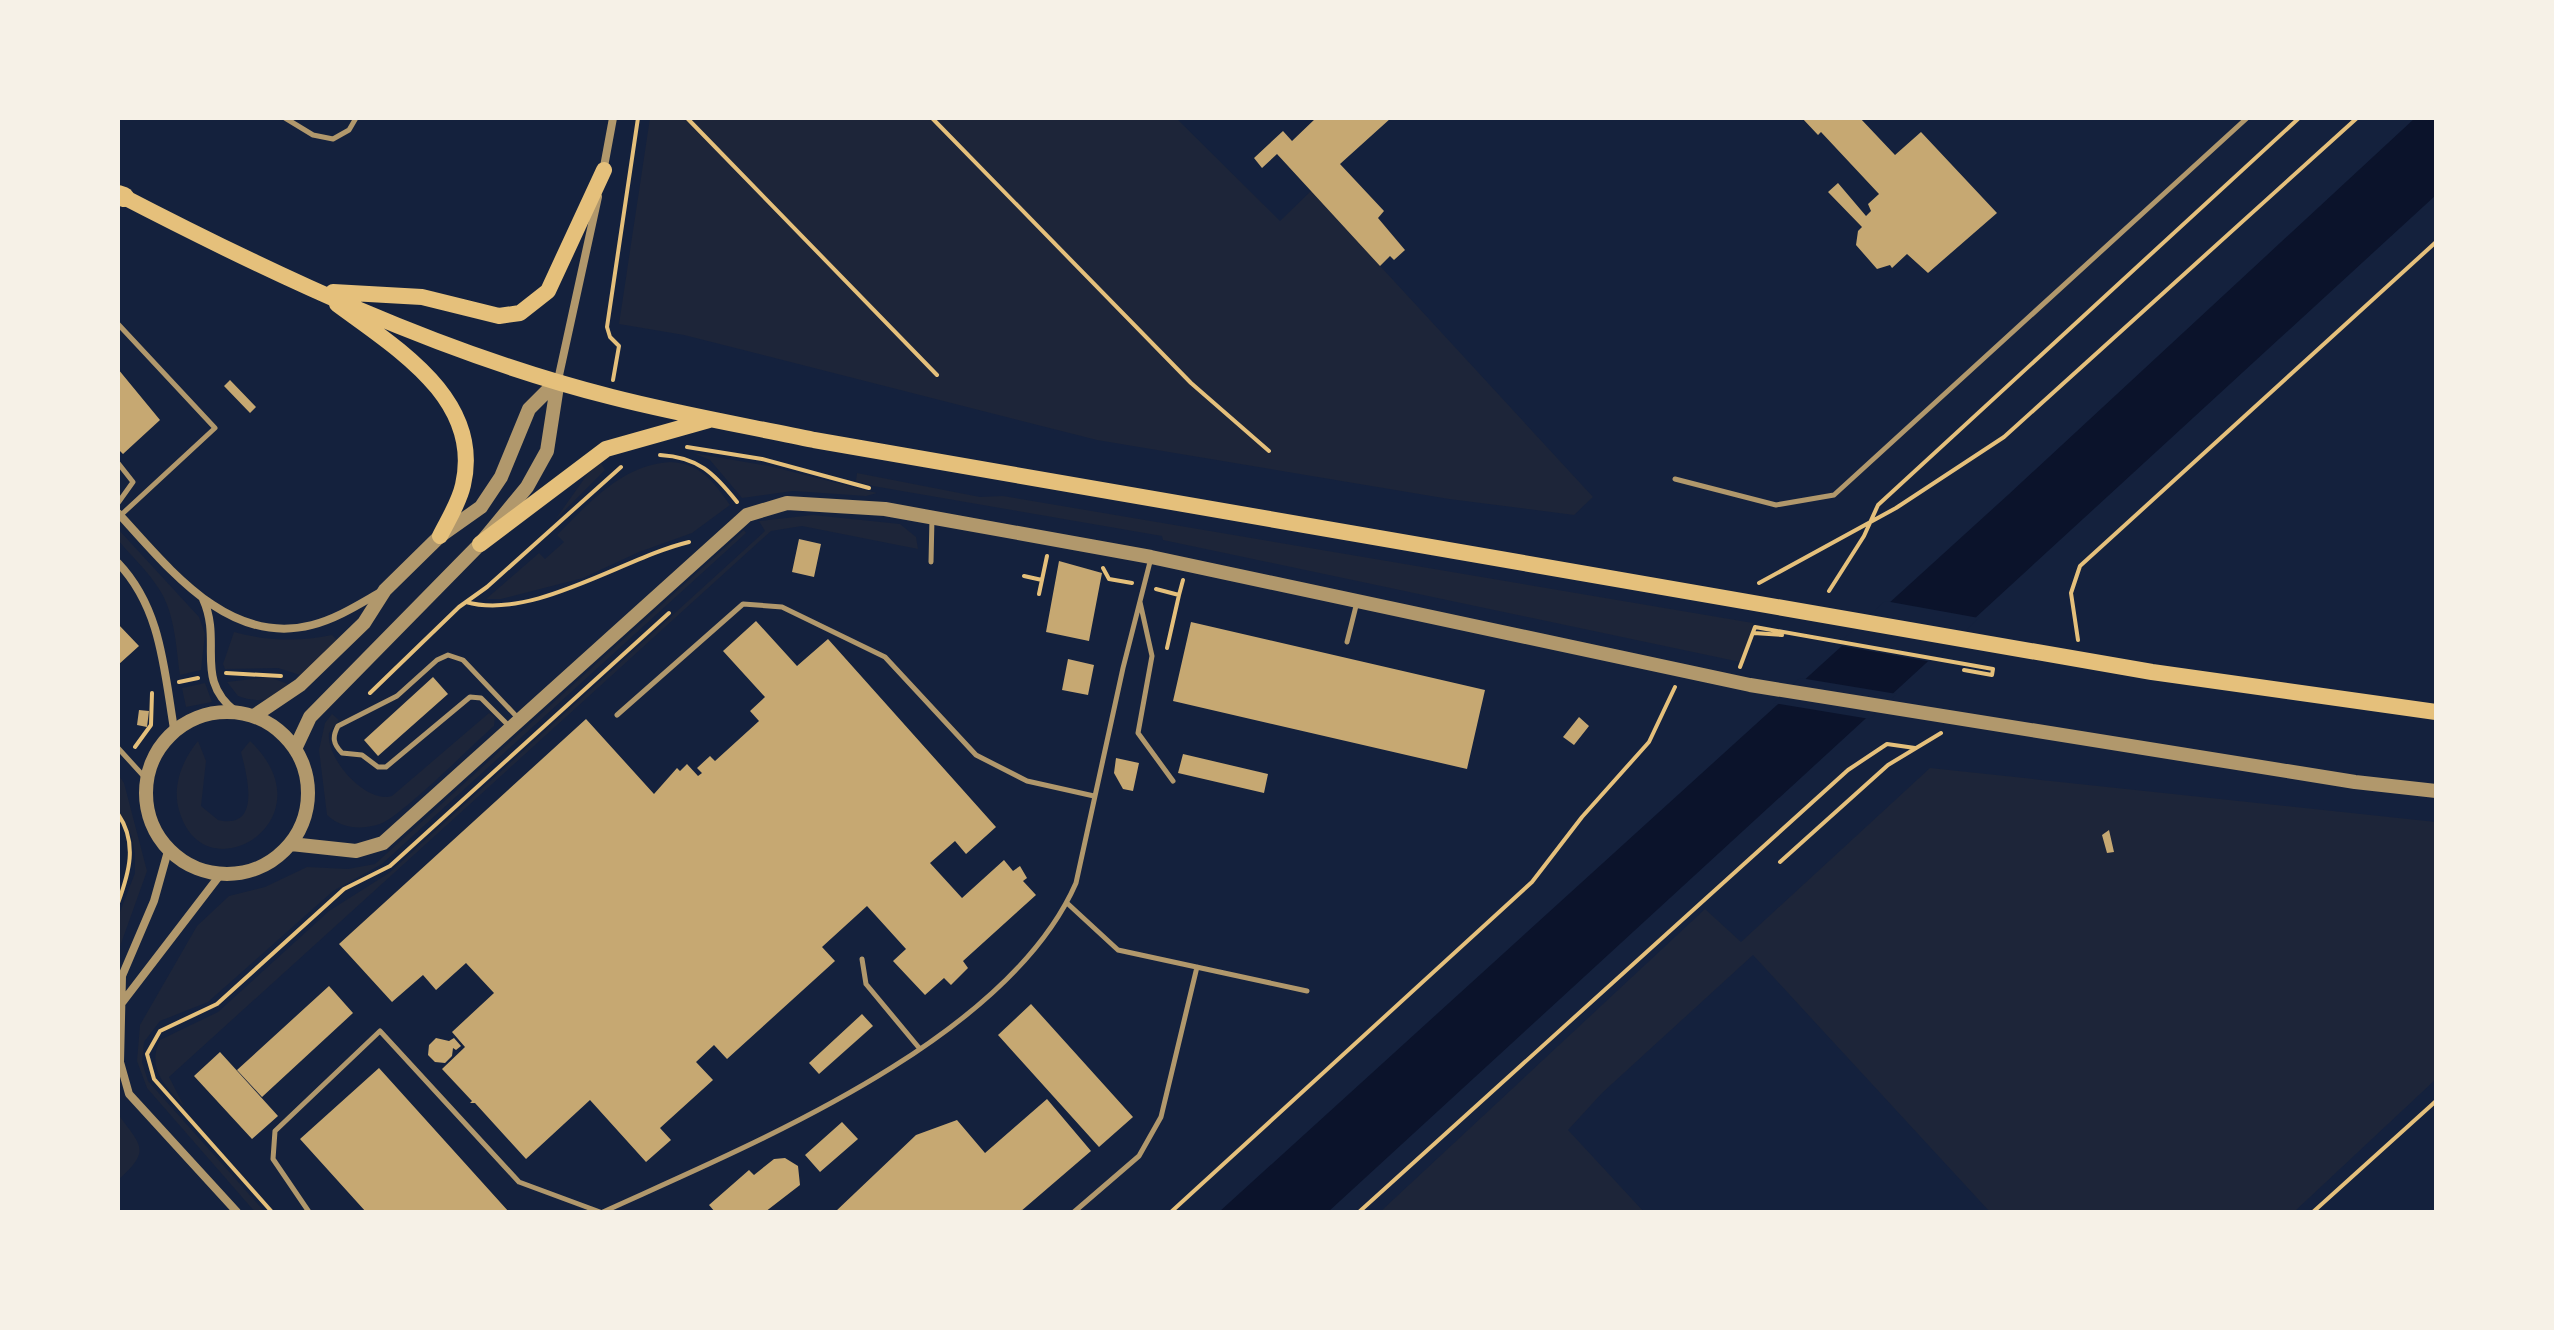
<svg xmlns="http://www.w3.org/2000/svg" width="2554" height="1330" font-family="Lora,serif">
  <style>
    .green { fill: #1d2539 }
    .water { fill: #0b132b }
    .pier { fill: #14213d }
    .building { fill: #c6a872 }
    .lines { fill: none; stroke-linecap: round; stroke-linejoin: round }
    .path { stroke: #e5c07b; stroke-width: 4 }
    .service { stroke: #b1986c; stroke-width: 5 }
    .minor { stroke: #b1986c; stroke-width: 8 }
    .tertiary { stroke: #b1986c; stroke-width: 14 }
    .secondary { stroke: #e5c07b; stroke-width: 16 }
    .motorway { stroke: #e5c07b; stroke-width: 20 }
  </style>
  <rect width="100%" height="100%" fill="#14213d"/>
  <path class="green" d="M650,118H1176L1280,221L1311,191L1593,497L1574,515L1449,499L1097,440L684,335L619,324Z
    M693,453L769,466L877,493L866,496L793,491L742,498L710,460Z
    M670,462C700,463 714,482 730,505L692,533L639,552L583,578L501,599H486L539,553L545,559L564,542L557,535C590,502 622,465 670,462Z
    M601,463L605,470L555,520L589,472Z
    M857,473L980,497L1003,496L1753,623L1745,663L1163,540L1162,536L873,486L856,481Z
    M813,515L900,524L916,537L918,549L802,526L771,531L169,1077L184,1106C166,1087 146,1068 160,1040L218,1012L329,911L389,873L765,531L759,521Z
    M118,529L199,617L205,634L201,670L180,675C176,647 175,613 159,589C148,571 131,556 118,540Z
    M744,530L746,533L382,864L333,891L208,1002L160,1021L144,1042L142,1062L148,1081L265,1212H255L147,1088L137,1061L140,1025L197,926L229,896L265,887L307,867L348,869L375,864Z
    M234,632C268,641 298,642 332,635L337,640L300,675L278,668L225,669L223,664Z
    M269,677L288,684C276,702 257,703 238,696L227,682Z
    M205,683L212,702L186,707L182,688Z
    M489,713L495,717L494,726C472,745 402,816 380,824C361,830 342,829 327,815L319,750L325,723L332,714L339,720L329,733C326,759 366,804 392,796Z
    M198,741L206,761L201,806L218,820C262,830 247,776 241,752L250,741C333,820 203,898 179,810C172,787 182,760 198,741Z
    M1930,768L2436,822V1079L2294,1212H1990L1753,955L1602,1093L1568,1130L1644,1212H1380L1705,909L1741,942Z
    M118,774L124,783L147,871L118,952V917L135,873V854L131,835L118,808Z
    M118,1114C141,1146 152,1150 118,1180Z"/>
  <path class="water" d="M2415,118H2436V195L1328,1212H1219L2009,494Z"/>
  <path class="pier" d="M1885,601L1979,618L1932,662L1837,645Z
    M1800,678L1897,694L1870,719L1773,703Z"/>
  <path class="building" d="M1316,118H1391L1340,164L1384,211L1378,218L1405,250L1394,260L1390,256L1380,266L1277,154L1262,168L1254,158L1283,131L1292,141Z
    M1802,118H1860L1895,155L1921,132L1997,213L1928,273L1907,254L1892,268L1890,265L1877,269L1856,245L1858,231L1862,227L1828,192L1838,183L1866,216L1871,211L1868,204L1879,194L1821,132L1818,135Z
    M118,369L160,420L123,454L118,449Z
    M230,380L256,407L250,413L224,386Z
    M799,539L821,544L814,577L792,572Z
    M1059,561L1102,573L1089,641L1046,632Z
    M756,621L797,666L828,639L996,827L966,854L955,841L930,863L962,898L1004,860L1013,871L1020,866L1027,878L1023,881L1036,895L963,961L968,968L951,985L944,978L925,995L893,961L906,949L867,906L822,947L835,961L727,1059L714,1045L696,1062L713,1080L660,1128L671,1140L646,1162L590,1100L526,1159L475,1103H470L472,1101L442,1069L465,1047L452,1032L494,993L466,963L436,990L423,975L392,1002L339,944L586,719L654,794L677,768L680,771L687,764L698,776L702,773L697,768L710,756L715,761L759,721L750,711L765,697L723,651Z
    M1191,622L1485,690L1467,769L1173,701Z
    M118,624L139,646L118,665Z
    M1068,659L1094,665L1088,695L1062,690Z
    M433,677L448,694L378,756L364,740Z
    M139,710L149,711L147,727L137,725Z
    M1579,717L1589,726L1574,745L1563,737Z
    M1183,754L1268,774L1264,793L1178,773Z
    M1116,758L1139,763L1133,791L1123,789L1114,773Z
    M2109,830L2114,852L2107,853L2102,835Z
    M329,986L353,1013L262,1097L237,1070Z
    M1031,1004L1133,1117L1099,1147L998,1035Z
    M862,1014L873,1026L819,1074L809,1063Z
    M436,1038L449,1041L454,1038L461,1046L456,1050L453,1048L452,1056L445,1063L435,1062L428,1055L429,1045Z
    M220,1052L278,1116L252,1139L194,1076Z
    M379,1068L509,1212H366L300,1139Z
    M1047,1099L1091,1151L1020,1212H835L916,1135L957,1120L985,1153Z
    M842,1122L858,1139L820,1172L805,1155Z
    M785,1158L798,1166L800,1185L765,1212H715L709,1205L749,1170L754,1175L774,1159Z"/>
  <g class="lines">
    <path class="path" d="M687,118L937,375
      M932,118L1191,383L1269,451
      M613,380L619,346L610,337L607,327L638,118
      M687,447L762,459L869,488
      M660,455C698,457 714,473 737,502
      M1103,568L1109,579L1132,583
      M1024,576L1042,580
      M1759,583L1896,508L2004,437L2357,118
      M1156,589L1179,595L1183,580
      M1829,591L1864,536L1878,505L2299,118
      M1039,594L1047,556
      M466,602C533,621 625,557 689,542
      M1754,633L1782,635
      M2078,640L2071,593L2080,566L2436,242
      M1167,648L1179,595
      M1740,667L1755,627L1993,669L1992,675L1964,670
      M226,673L281,676
      M179,682L198,678
      M370,693L459,607L487,587L621,467
      M135,747L151,725L152,693
      M118,814C138,843 129,873 118,903
      M1780,862L1888,765L1941,733
      M272,1212L154,1079L147,1054L160,1031L217,1004L344,889L390,866L669,613
      M1171,1212L1532,882L1582,817L1649,742L1675,687
      M1359,1212L1848,770L1887,744L1915,748
      M2313,1212L2436,1101"/>
    <path class="service" d="M285,118L313,135L333,139L349,130L356,118
      M118,324L215,428L121,515
      M118,463L133,482L118,503
      M1675,479L1776,505L1834,495L2247,118
      M931,562L932,518
      M1140,602L1152,656L1138,733L1173,781
      M1347,642L1357,602
      M617,715L743,604L782,607L885,657L976,755L1027,781L1094,796
      M508,725L481,698L470,697L386,767H378L362,755L342,753C333,744 332,737 338,726L397,696L437,660L448,655L463,660L518,718
      M118,748L149,782
      M1067,903L1118,950L1307,991
      M862,959L866,984L920,1049
      M309,1212L273,1159L275,1131L380,1031L519,1182L600,1212
      M603,1212C752,1144 1007,1041 1076,883L1123,668L1151,558
      M1074,1212L1139,1156L1161,1117L1197,967"/>
    <path class="minor" d="M603,172L613,118
      M558,380L598,197
      M118,513C168,567 228,647 312,625C336,619 358,605 379,593
      M118,563C161,608 164,669 174,729
      M203,599C223,643 193,679 236,712
      M168,851L154,901L122,976L120,1062L129,1094L237,1212
      M121,1004L220,875"/>
    <path class="tertiary" d="M146 793a81 81 0 1 1 162 0a81 81 0 1 1-162 0Z
      M254,716L300,685L364,623L385,590L440,536L481,507L501,477L529,409L558,380
      M295,749L310,717L480,544L527,487L547,451L558,380
      M291,844L356,851L383,843L747,515L787,503L885,509L1151,557L1750,685L2355,782L2436,791"/>
    <path class="secondary" d="M118,194C274,275 441,354 612,397C678,414 747,426 814,440L2152,672L2436,712
      M333,292L422,297L499,316L520,313L548,291L604,170
      M337,304C396,348 483,399 463,485C459,503 448,520 440,536
      M480,544L606,449L709,420"/>
    <path class="motorway" d="M118,195L124,197"/>
  </g>
  <rect width="2554" height="1330" fill="none" stroke="#f6f1e7" stroke-width="240"/>
</svg>
